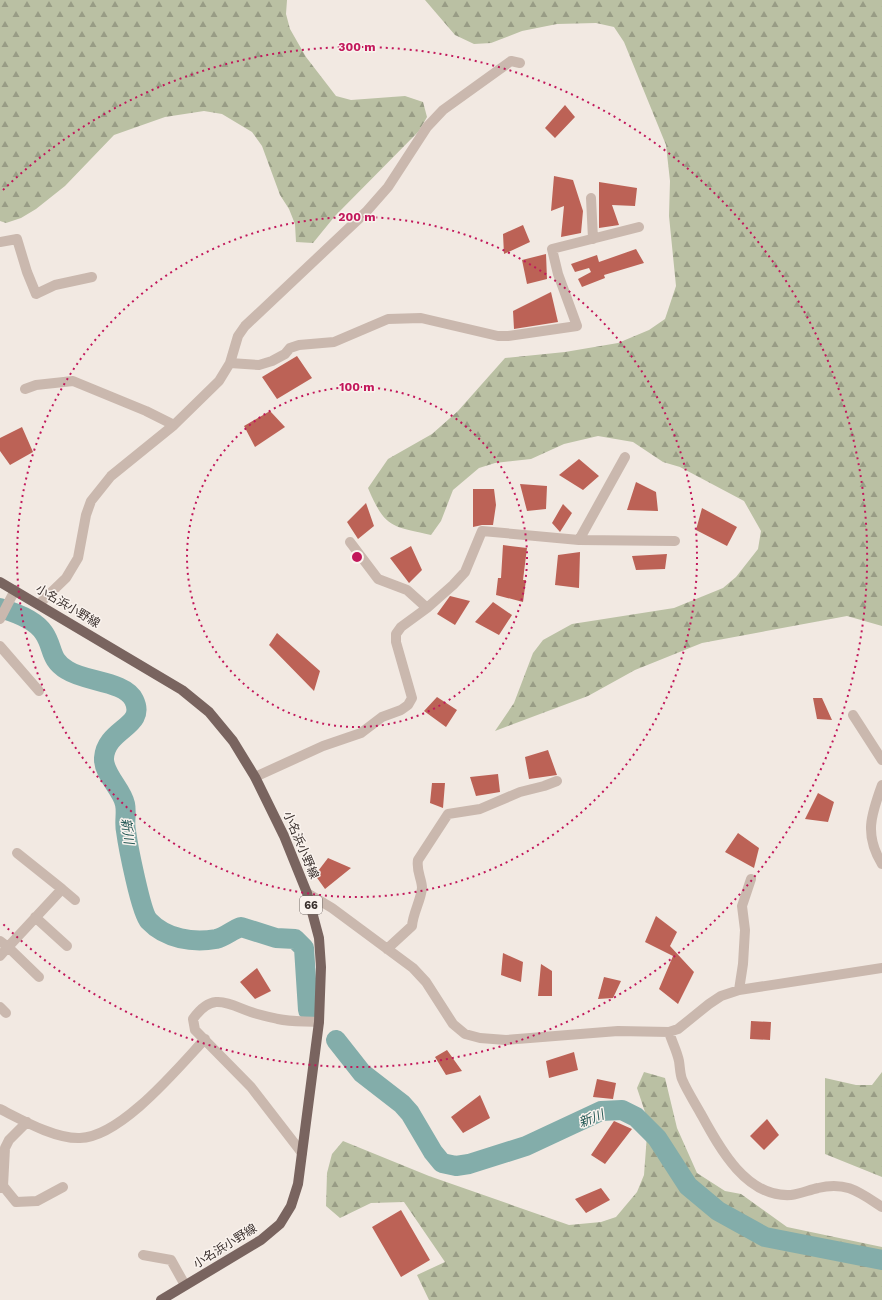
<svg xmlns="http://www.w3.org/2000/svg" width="882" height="1300" font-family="'Work Sans','Noto Sans JP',sans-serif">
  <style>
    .forest { fill: url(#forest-firs) }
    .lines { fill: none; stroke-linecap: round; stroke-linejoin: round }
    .river { stroke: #83adaa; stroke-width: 20 }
    .building { fill: #bc6256 }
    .minor { stroke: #cab8ae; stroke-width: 10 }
    .major { stroke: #79645f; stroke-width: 10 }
    .ring { fill: none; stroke: #c2185b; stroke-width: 2; stroke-dasharray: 2 4 }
    .labels { text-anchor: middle; stroke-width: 3; stroke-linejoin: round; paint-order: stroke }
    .shield { fill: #faf3ee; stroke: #736a66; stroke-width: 1 }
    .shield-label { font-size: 11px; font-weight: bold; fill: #392f2c }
    .street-label { font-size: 12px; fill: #392f2c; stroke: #faf3ee }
    .water-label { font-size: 13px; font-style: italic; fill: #245855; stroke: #faf3ee }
    .centre { fill: #c2185b; stroke: #faf3ee; stroke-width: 2 }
    .ring-label { font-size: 12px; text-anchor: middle; font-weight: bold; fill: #c2185b; stroke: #faf3ee; stroke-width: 3; stroke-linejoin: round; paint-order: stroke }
  </style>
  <defs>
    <pattern id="forest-firs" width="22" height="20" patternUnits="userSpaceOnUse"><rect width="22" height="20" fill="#bac0a3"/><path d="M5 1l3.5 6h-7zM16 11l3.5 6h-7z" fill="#989c85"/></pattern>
  </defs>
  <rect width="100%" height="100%" fill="#f2e9e2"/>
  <path class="forest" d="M0,0H287L286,14L290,29L306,57L336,96L351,100L405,96L423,102L427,117L419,131L335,216L313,243L296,242L295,224L289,209L280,195L262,146L252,132L222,114L204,111L165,117L114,135L65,186L36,209L21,218L6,223L0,221Z
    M425,0H882V626L847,616L702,643L635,670L588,696L495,731L514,703L533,653L543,640L572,624L674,608L723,588L736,577L758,549L761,531L744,501L680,467L663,462L633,442L598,436L564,444L531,459L495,463L479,468L453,490L441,521L431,535C391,526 385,528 368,488L388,459L432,434L458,411L505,358L565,352L618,343L649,330L665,319L676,286L669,216L670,181L666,145L624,42L614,27L596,23L557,24L522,31L491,43L474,44L455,35Z
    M644,1072L665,1078L677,1128L697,1173L725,1191L741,1194L787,1227L882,1247V1300H429L417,1275L445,1262L404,1202L371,1203L340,1218L326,1206L327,1173L332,1154L343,1141L429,1176L569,1225L601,1222L616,1217L637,1192L644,1175L648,1121L637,1088Z
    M882,1072V1177L825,1154V1078L856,1085H872Z"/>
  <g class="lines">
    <path class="river" d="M0,608C14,612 36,620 44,633C54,648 49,659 67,670C85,682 125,681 134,700C147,727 106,728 104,758C103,774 122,789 125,804C127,813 124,822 126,831C128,846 141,913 149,921C166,939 193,943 216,939C225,937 232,930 241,927L276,938L295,939L304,948L308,1010
      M336,1040L362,1073L402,1104L410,1113L433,1152L442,1163L456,1166L469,1164L526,1146L601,1111L622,1110L636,1117L657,1138L688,1186L718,1211L765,1237L882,1260"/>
  </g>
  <path class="building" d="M565,105L575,117L555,138L545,128Z
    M554,176L573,180L583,211L581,233L561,237L564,206L551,211Z
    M599,182L637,188L635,206L612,205L619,225L599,228Z
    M523,225L530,242L504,254L503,234Z
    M636,249L644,263L604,275L605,278L582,287L578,279L591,272L589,268L575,272L571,264L597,255L599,262Z
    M546,254L547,279L527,284L522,260Z
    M551,292L558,322L514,329L513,311Z
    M297,356L312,378L277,399L262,377Z
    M270,411L285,427L255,447L244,426Z
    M22,427L33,452L10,465L0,451V438Z
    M579,459L599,476L583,490L559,475Z
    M636,482L656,492L658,511L627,510Z
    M520,484L547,486L546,509L527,511Z
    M473,489H494L496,505L493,525H482L473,527Z
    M366,503L374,526L358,539L347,522Z
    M563,504L572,513L560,532L552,523Z
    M702,508L737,527L727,546L696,530Z
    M503,545L527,548L523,580H526L523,602L496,595L498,578H501Z
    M411,546L422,570L409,583L390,558Z
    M580,552L579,588L555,585L558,555Z
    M667,554L665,569L636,570L632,556Z
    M450,596L470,601L455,625L437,614Z
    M493,602L512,615L499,635L475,622Z
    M277,633L320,671L314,691L269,645Z
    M437,697L457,710L446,727L424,711Z
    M813,698H822L832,720L817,719Z
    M548,750L557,775L529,779L525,757Z
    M498,774L500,792L476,796L470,777Z
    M432,783H445L443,808L430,803Z
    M818,793L834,802L828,822L805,819Z
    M738,833L759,848L754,868L725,852Z
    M328,858L351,868L325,889L315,875Z
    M656,916L677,932L670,946L694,972L678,1004L659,989L673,956L645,942Z
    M503,953L523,962L521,982L501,975Z
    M541,964L552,971V996H538Z
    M257,968L271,991L255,999L240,982Z
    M604,977L621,981L613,998L598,999Z
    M751,1021L771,1022L770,1040L750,1039Z
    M447,1050L462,1071L446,1075L435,1057Z
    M574,1052L578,1070L549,1078L546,1061Z
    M597,1079L616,1083L613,1099L593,1097Z
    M480,1095L490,1118L463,1133L451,1117Z
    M767,1119L779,1135L764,1150L750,1136Z
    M614,1121L632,1129L605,1164L591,1155Z
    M601,1188L610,1200L586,1213L575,1199Z
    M401,1210L430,1260L401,1277L372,1227Z"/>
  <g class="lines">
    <path class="minor" d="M591,198L593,239
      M0,242L17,239L27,272L36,294L55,285L92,277
      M230,363L259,365L272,361L285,354L290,348L299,345L334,342L388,319L421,318L498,336H508L577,326L558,274L552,249L639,227
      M25,389L36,385L73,381L146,411L174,425
      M579,540L625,457
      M350,542L378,579L407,590L427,608
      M39,604L66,578L78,558L86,515L91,501L111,476L174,425L219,381L230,363L238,336L245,326L366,212L388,187L427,127L443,110L511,61L520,63
      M0,619L15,590
      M0,646L39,691
      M853,715L882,760
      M255,777L323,746L361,733L382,717L401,710L408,705L412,698L396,642V634L401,627L427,608L453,585L465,572L482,531L579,540L675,541
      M882,785C871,815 864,835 882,864
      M62,889L75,900
      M307,893L332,908L413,968L426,982L453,1024L465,1034L480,1038L506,1040L618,1031L669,1032L678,1029L709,1004L721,996L739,990L882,968
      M35,917L67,946
      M0,941L8,947L62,889L17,853
      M387,949L412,926C413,913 421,900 422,888C422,879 416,871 418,860L448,814L480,809L520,792L544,786L557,781
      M0,956L8,947L39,977
      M739,990L743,964L745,930L742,906L751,879
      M0,1007L6,1013
      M669,1032C672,1042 677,1051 679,1061C680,1067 680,1074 682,1079C687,1091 695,1103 701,1114C719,1147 746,1198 791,1195C800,1194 809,1190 818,1188C846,1181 859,1192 882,1207
      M0,1109C22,1120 55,1139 80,1138C121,1137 178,1068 205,1039
      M302,1153L251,1087L195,1030L193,1019C212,992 226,1003 251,1012C259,1015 269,1017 278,1019C291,1022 305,1021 319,1022
      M3,1186L16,1202L37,1201L63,1187
      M0,1188L3,1186L5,1148L9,1140L27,1122
      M143,1255L171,1260L185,1285"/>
    <path class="major" d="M0,582L182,690L209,712L233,741L255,777L284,836L307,893L319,938L321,967L319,1022L298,1184L291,1206L280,1224L261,1240L161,1300"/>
  </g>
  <g class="ring">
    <circle cx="357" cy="557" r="170"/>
    <circle cx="357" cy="557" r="340"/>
    <path d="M3 190A510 510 0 1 1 3 924"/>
  </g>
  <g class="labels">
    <rect class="shield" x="300" y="896" width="22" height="18" rx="3"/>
    <g class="shield-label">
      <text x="311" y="909">66</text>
    </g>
    <g class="street-label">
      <text transform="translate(68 606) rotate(31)" y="4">小名浜小野線</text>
      <text transform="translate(301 845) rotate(67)" y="4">小名浜小野線</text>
      <text transform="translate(225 1246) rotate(-32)" y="4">小名浜小野線</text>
    </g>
    <g class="water-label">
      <text transform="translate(128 831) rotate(82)" y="5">新川</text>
      <text transform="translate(591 1118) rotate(-21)" y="5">新川</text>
    </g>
  </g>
  <circle cx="357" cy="557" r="6" class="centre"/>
  <g class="ring-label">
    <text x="357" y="51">300 m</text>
    <text x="357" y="221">200 m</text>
    <text x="357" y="391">100 m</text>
  </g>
</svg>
